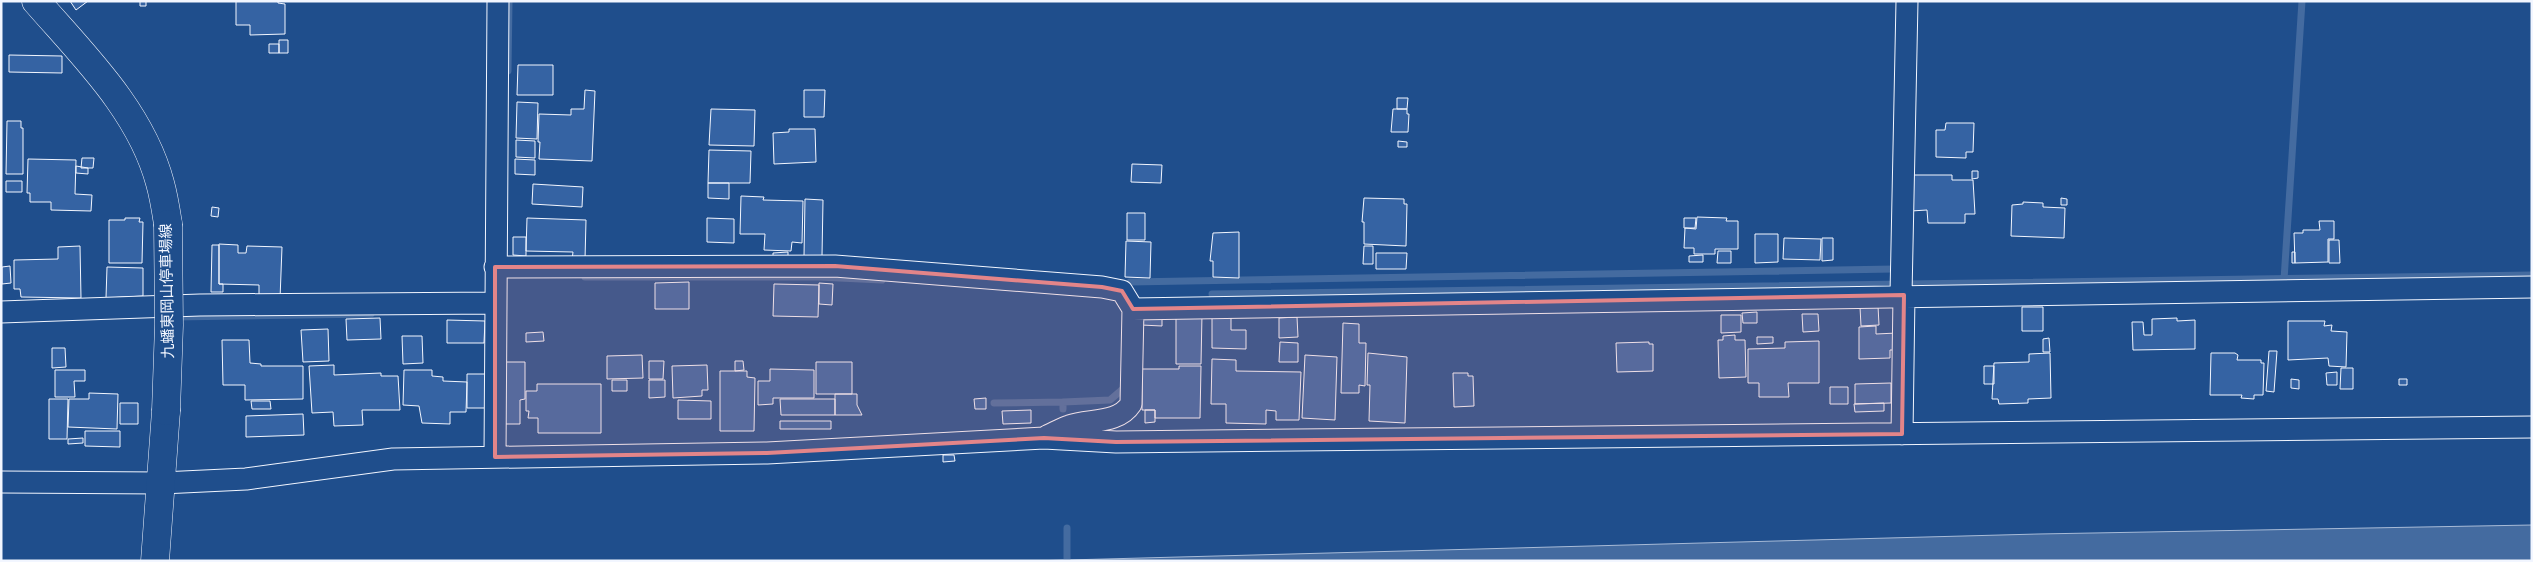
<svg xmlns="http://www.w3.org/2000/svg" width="2533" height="562" font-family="'Roboto Condensed','Noto Sans JP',sans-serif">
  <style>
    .water { fill: #446ba0; stroke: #a8bbd7 }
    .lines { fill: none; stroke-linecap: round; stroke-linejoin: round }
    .stream { stroke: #446ba0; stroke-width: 7 }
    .building { fill: #3563a3; stroke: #f2f6ff }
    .minor-casing { stroke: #f2f6ff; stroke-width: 23 }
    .secondary-casing { stroke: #f2f6ff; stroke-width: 29 }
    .minor { stroke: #1f4e8c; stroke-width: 21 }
    .secondary { stroke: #1f4e8c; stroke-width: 28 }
    .secondary-bridge-casing { stroke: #f2f6ff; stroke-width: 29; stroke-linecap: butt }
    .secondary-bridge { stroke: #1f4e8c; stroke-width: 28 }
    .marked { fill: #e38589; fill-opacity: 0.2; stroke: #e38589; stroke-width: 4; stroke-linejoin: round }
    .labels { text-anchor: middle; stroke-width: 4; stroke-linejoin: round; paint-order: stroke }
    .street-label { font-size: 15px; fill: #f2f6ff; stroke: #1f4e8c }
  </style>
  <rect width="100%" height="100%" fill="#1f4e8c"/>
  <path class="water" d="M2532,525V561H1030L2038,534Z"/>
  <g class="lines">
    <path class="stream" d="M508,71L509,1
      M585,277H818L882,280
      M2284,280L2302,1
      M1130,282L1894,269
      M1212,294L2532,275
      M174,317L371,314
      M994,403L1063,402
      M1063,409V402L1110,400L1124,388
      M1067,528V561"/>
  </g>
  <path class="building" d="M70,1H88L76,10Z
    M140,1H146V6H140Z
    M236,1H278V3L285,4V34L250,35V25H236Z
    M279,40H288V53H279Z
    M269,44H279V53H269Z
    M9,55L62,56V73L9,72Z
    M518,65H553V95H517Z
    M585,90L595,91L592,161L539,159L540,142H538L539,114L571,115V109H584Z
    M804,90H825L824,117H804Z
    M1397,98H1408L1407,109H1397Z
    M517,102L538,103L537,139L516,138Z
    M711,109L755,110L754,146L709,145Z
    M1393,109H1407V114H1409L1408,132H1391Z
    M7,121H21V128H23V174H6Z
    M1946,123H1974L1973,152H1966V158L1936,157V130H1945Z
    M789,129H815L816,162L774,164L773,133L789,132Z
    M516,140L535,141V158L516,157Z
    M1398,141L1407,142V147H1398Z
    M709,150L751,151L750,183H708Z
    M82,158H94L93,168H81Z
    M28,159L76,160L75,194L92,195L91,211L51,210V202H30V193H27Z
    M515,159L535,160V175L515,174Z
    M1132,164L1162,165L1161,183L1131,182Z
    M76,166L88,168V174L76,173Z
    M1972,171H1978V178L1972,179Z
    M1912,175H1952V180H1973L1975,214H1965V223H1928L1927,210L1911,211Z
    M6,181H22V192H6Z
    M708,183H729V199L708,198Z
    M533,184L583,187L582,207L532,204Z
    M741,196L764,197L763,200L803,201L802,243L792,242L791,251L764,250L765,234H740Z
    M1364,198L1404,199V204H1407L1406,246L1364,244V222H1362Z
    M2061,198L2067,199V205H2061Z
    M805,199L823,200L822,256H804Z
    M2023,202L2043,203V207L2065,208L2064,238L2011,236L2012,205L2023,204Z
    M212,207L219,208L218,217L211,216Z
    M1127,213H1145V240H1127Z
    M1697,217L1727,218L1726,221H1738V249H1715V254H1694V248H1684L1685,228L1696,229Z
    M125,218H140L139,222H143L142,263H109V220H125Z
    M527,218L586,220L585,260H572L573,252L526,251Z
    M707,218L734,219V243L707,242Z
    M1684,218H1696L1695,228H1684Z
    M2319,221H2334V239H2328V262L2295,263L2294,233H2303V230H2320Z
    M1239,232V278L1213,277V261H1210L1213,233Z
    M1755,234H1778V262L1755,263Z
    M513,237H526V256L513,255Z
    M1784,238L1821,239L1820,260L1783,259Z
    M1822,238H1833V260L1822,261Z
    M2329,240H2339L2340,263H2329Z
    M1126,241L1151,242L1150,278L1125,277Z
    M219,244L238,245V253H246L247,246L282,247L280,299H259V285L219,284Z
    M212,245H219V284H223V292H211Z
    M80,246L81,298L21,297L20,289H14V260L58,259V247Z
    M1364,246H1373V264H1363Z
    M1718,251H1731V263H1717Z
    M788,252V258H773V253Z
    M2292,252H2295V263H2292Z
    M1376,253H1407L1406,269H1376Z
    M1703,255V262H1689V256Z
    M10,266L11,283L2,284V267Z
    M107,267L143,268V296L106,298Z
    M689,282V309H655V283Z
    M819,283L833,284L832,305L819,304Z
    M774,284L819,285L818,317L773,316Z
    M1878,306L1879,325L1861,326L1860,307Z
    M2022,307H2043V331H2022Z
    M1757,312V323H1743L1742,313Z
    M1176,314H1202L1201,364H1176Z
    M1802,314H1818L1819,331L1803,332Z
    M1142,315H1162V326L1141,325Z
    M1721,315H1741V332L1721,333Z
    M1212,316H1231V330H1246V349L1212,348Z
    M1297,317L1298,337L1279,338V318Z
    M380,318L381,339L347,340L346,319Z
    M2177,318V321L2195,320V349L2133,350L2132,322H2143L2144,335H2152V319Z
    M447,320L485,321L484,343H447Z
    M2288,321H2325L2324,326L2332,325L2331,331L2347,332L2346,367L2329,366L2328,358L2288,360Z
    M1343,323L1359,324V343H1366L1365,386L1359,385V393H1341Z
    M1876,326V334L1897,333V350H1890V358L1859,359V327Z
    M328,329L329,361L303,362L301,330Z
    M543,332L544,341L526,342V333Z
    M1735,335V340H1745L1746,377L1719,378L1718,340H1723V336Z
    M402,336H422L423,363L403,364Z
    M1757,337H1773V343L1757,344Z
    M2049,338L2050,352H2043V339Z
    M222,340H249L250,363L261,364V366H303V399L245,400V385H223Z
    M1819,341V383H1788L1789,397H1759V383H1748V349L1785,348V342Z
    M1280,342L1298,343V362H1279Z
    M1649,342V344H1653V371L1617,372L1616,343Z
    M52,348H65L66,367L52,368Z
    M2269,351H2277L2274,392L2266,391Z
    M1368,353L1407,357L1405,423L1369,421L1370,385H1367Z
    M2050,353L2051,398L2028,399V403L1999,404L1998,399H1992L1994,363L2029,362V354Z
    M2211,353H2235L2238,355L2237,360H2261V363H2264L2263,395H2254V399L2241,398L2242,395H2210Z
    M642,355L643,378L607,379V356Z
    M1305,355L1337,357L1335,420L1302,418Z
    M1212,359L1236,360V371L1301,372L1299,420H1276V411L1266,410V424L1226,423V404H1211Z
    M649,361H664L663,379H649Z
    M735,361H743L744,370L735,371Z
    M502,362H525V399L520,400V424H503Z
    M816,362H852V394H816Z
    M334,365V375L381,373V376H398L400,410H362L363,425L334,426L333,412L312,413L309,366Z
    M707,365L708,390H702V396L673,398L672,366Z
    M1179,366H1201L1200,418H1155V410H1142V369H1179Z
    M1984,366H1994V384H1984Z
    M2341,368H2353V389H2340Z
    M770,369L814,370V398H773V404L758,405V381H770Z
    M55,370H85V381H74L75,397H55Z
    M404,370H432V376L443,377V381L467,382L466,412H450V424L422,423L419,406L403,405Z
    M720,371H747V377L755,378L754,431H720Z
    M2337,372V385H2327L2326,373Z
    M1453,373H1468V376H1473L1474,406L1454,407Z
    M467,374H488L487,408H467Z
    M2291,379L2299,380V389L2291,388Z
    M2399,379H2407V385H2399Z
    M612,380H627V391H612Z
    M649,380H665V397L649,398Z
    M1891,383V403L1855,404V384Z
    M537,384H601V433H538V418H528L529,411H526V391H537Z
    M1830,387H1848V404H1830Z
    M89,393L118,394L117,429L68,427L69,399H89Z
    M835,394H857V405L862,415H835Z
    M986,398V409H975L974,399Z
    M49,399H68L67,439H49Z
    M780,399H835V415H781Z
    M678,400L711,401V419H678Z
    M251,401H270L271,409H252Z
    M120,403H138V424H120Z
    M1884,403V411L1855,412L1854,404Z
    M1031,410V423L1003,424L1002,411Z
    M1145,410H1155V422L1145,423Z
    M303,414L304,435L246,437V416Z
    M780,421H831V429H780Z
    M85,431H120V447L85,446Z
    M83,438V443L68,444V439Z
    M943,455H954L955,461L943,462Z"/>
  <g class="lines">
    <defs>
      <path id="minor" d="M495,267L835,266L1102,287L1122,291L1133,309L2532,287
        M1901,295L1907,1
        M1,312L200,305L496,303
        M1902,434L1904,295
        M1047,436C1054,433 1062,428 1069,426C1090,419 1118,424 1131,404L1133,309
        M495,457L498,1
        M1,482L162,483L246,479L393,459L767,453L1044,438L1116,442L2532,427"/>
      <path id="secondary" d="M36,1C83,55 141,111 160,183C164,197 166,211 168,224
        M155,561L166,411"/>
    </defs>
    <use href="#minor" class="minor-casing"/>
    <use href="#secondary" class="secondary-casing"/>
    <use href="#minor" class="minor"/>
    <use href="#secondary" class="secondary"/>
    <defs>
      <path id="secondary-bridge" d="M166,411L169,325L168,224"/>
    </defs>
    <use href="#secondary-bridge" class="secondary-bridge-casing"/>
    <use href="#secondary-bridge" class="secondary-bridge"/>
  </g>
  <path class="marked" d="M835,266L1102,287L1122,291L1133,309L1904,295L1902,434L1116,442L1044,438L767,453L495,457V267Z"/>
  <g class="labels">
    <g class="street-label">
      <text transform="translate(167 291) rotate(-91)" y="5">九蟠東岡山停車場線</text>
    </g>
  </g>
  <rect width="2533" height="562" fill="none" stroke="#f2f6ff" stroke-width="5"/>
</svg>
